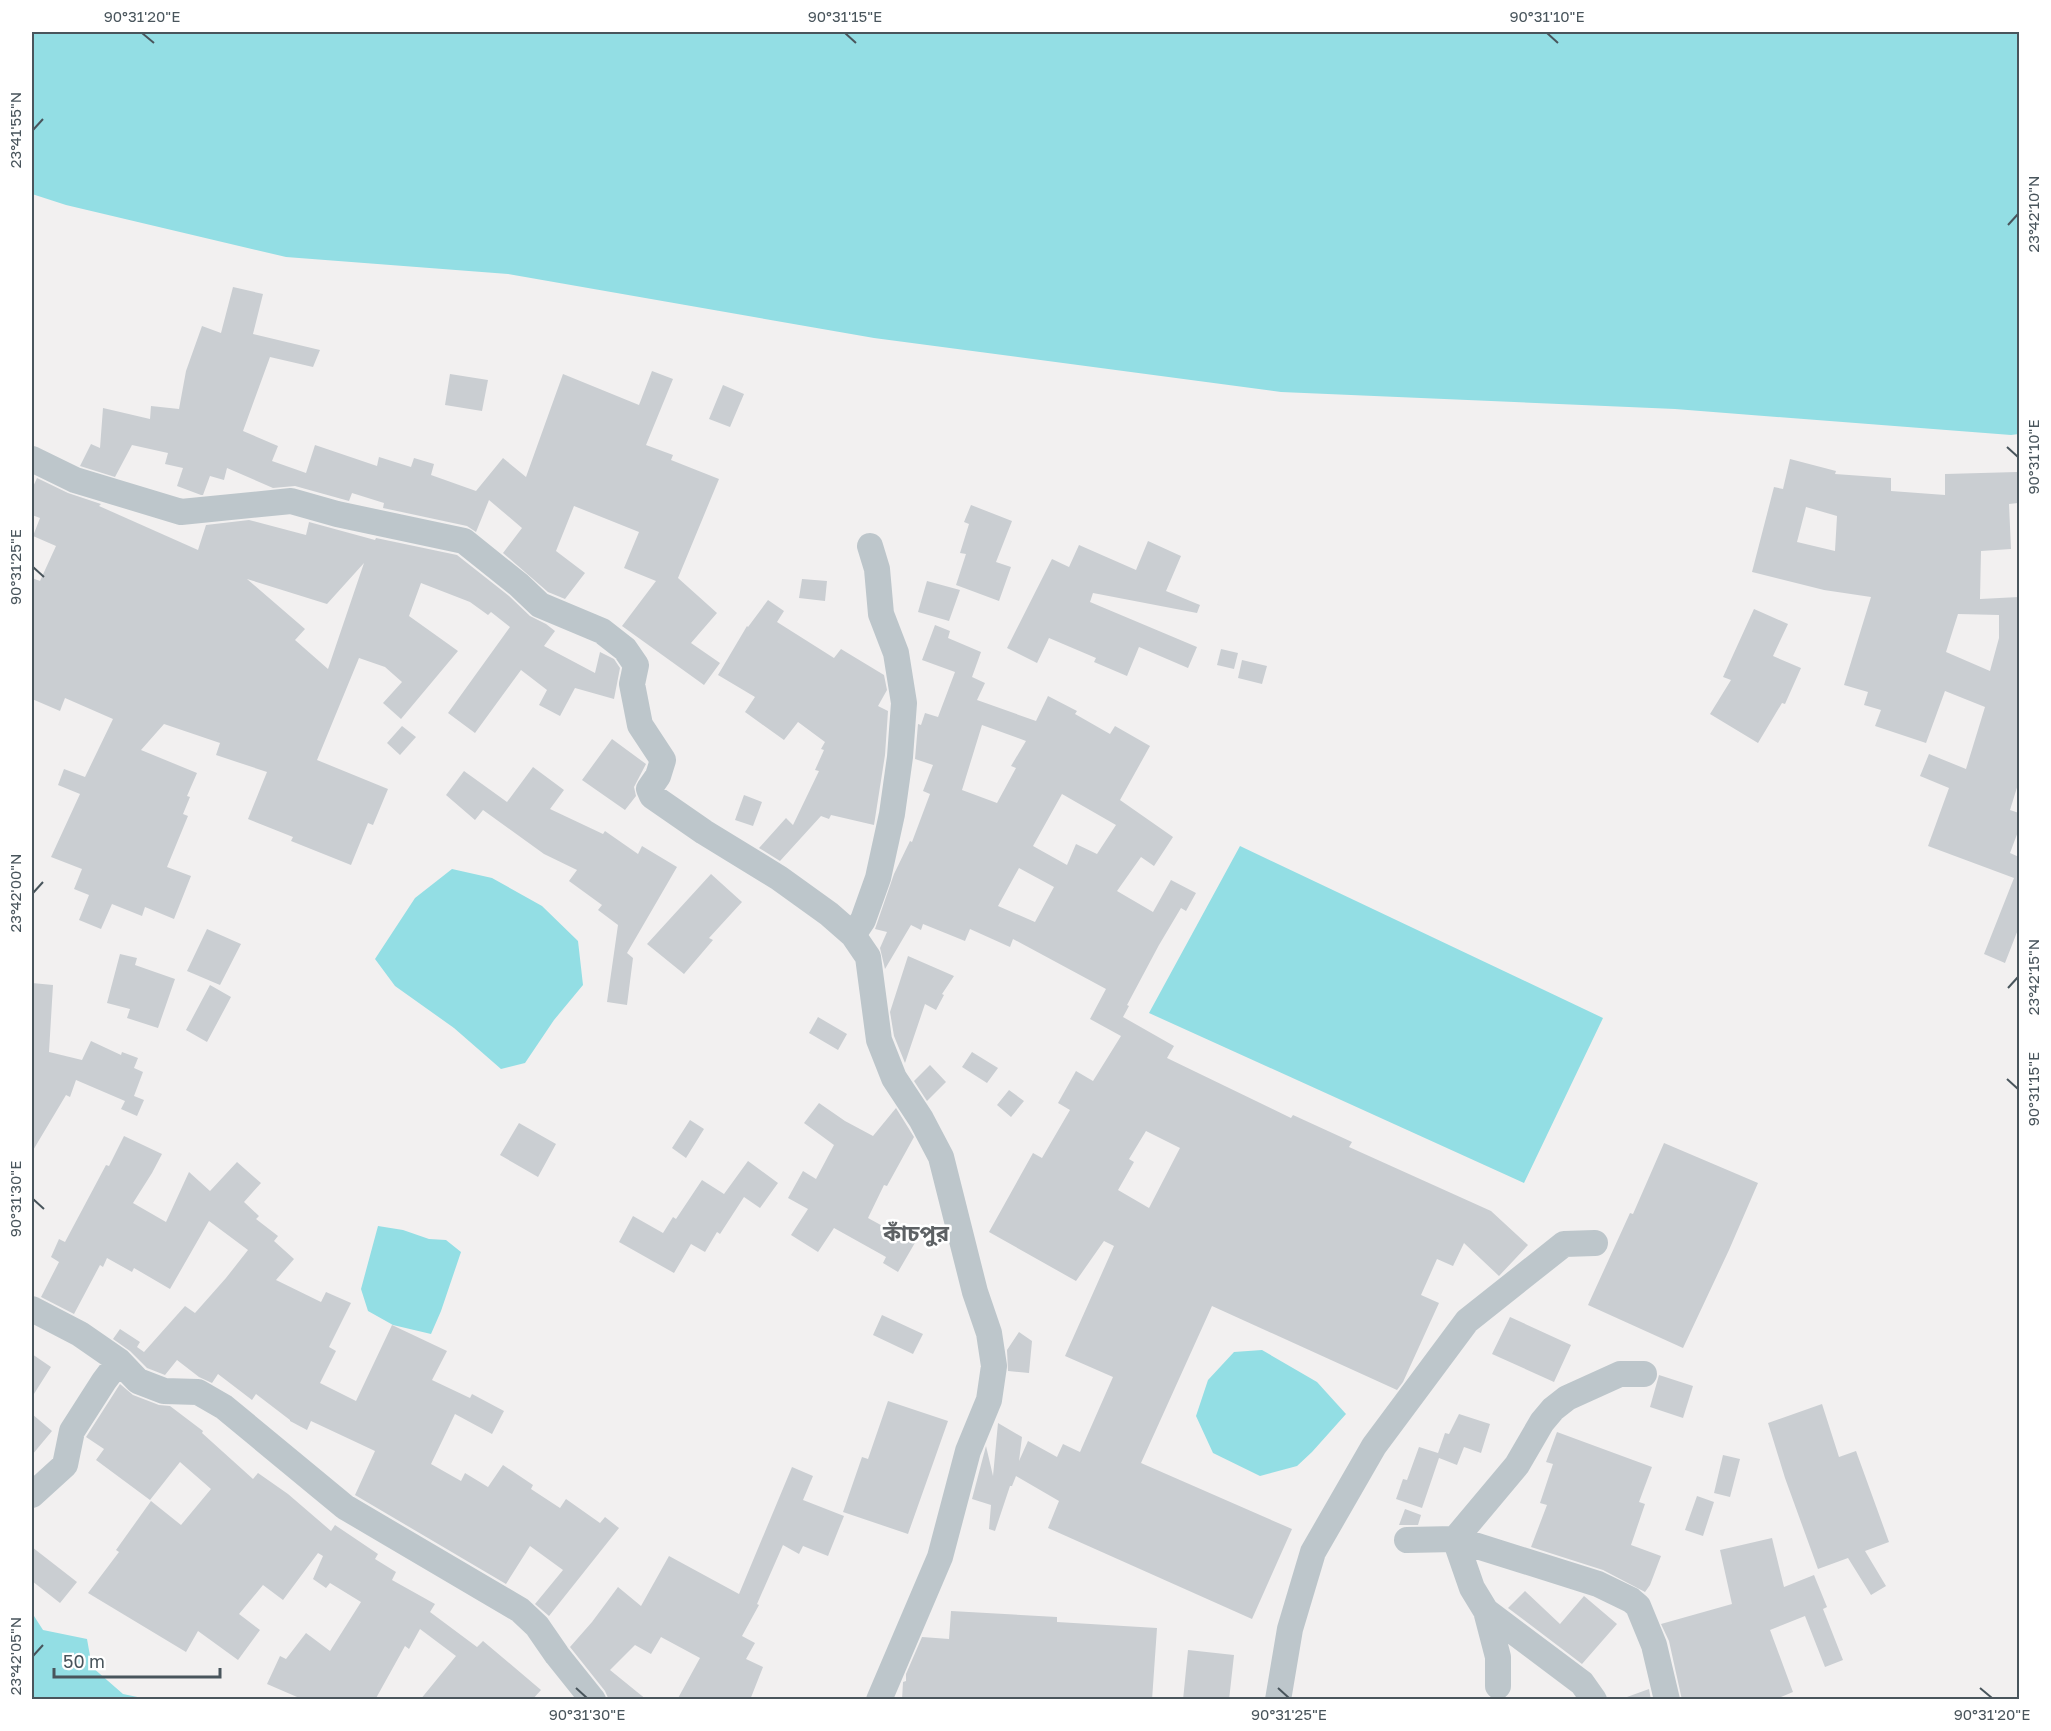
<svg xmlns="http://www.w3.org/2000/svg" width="2051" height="1731" font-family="'Golos Text','Noto Sans Bengali',sans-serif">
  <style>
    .water { fill: #93dee4 }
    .building { fill: #caced2; fill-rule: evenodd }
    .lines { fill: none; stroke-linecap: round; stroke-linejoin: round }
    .minor { stroke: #bdc6cb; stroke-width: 26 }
    .ticks { fill: none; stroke: #49555c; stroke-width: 2 }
    .labels { text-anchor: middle; stroke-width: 5; stroke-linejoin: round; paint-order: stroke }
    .quarter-label { font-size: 22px; font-weight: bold; fill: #5d6164; stroke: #fff }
    .neatline { fill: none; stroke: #49555c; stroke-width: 2 }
    .ticks-label { font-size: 15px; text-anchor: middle; fill: #49555c }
  </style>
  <rect width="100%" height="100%" fill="#f2f0f0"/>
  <path class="water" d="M32,32H2019V434L2011,435L1675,409L1281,392L874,338L508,274L286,257L66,205L32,194Z
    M1240,846L1603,1018L1524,1183L1149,1013Z
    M452,869L492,878L542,906L578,941L583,985L554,1020L525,1063L501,1069L454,1028L395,986L375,959L415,898Z
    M378,1226L403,1230L429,1239L446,1240L461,1252L441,1311L431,1334L393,1325L368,1311L361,1289Z
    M1262,1350L1317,1382L1346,1414L1312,1452L1297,1466L1260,1476L1213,1453L1196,1416L1208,1380L1234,1352Z
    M34,1616L43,1630L87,1639L92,1667L123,1694L147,1699H32V1620Z"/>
  <path class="building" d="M233,287L263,294L253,334L320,350L313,367L270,357L243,431L278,446L272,461L306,473L315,445L377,466L379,457L411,467L414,458L434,464L431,475L476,491L503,458L526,477L563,374L639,405L652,371L673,379L646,445L673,455L671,460L719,479L678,578L717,613L691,643L720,663L704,685L622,626L656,581L624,568L639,532L574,506L556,551L585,573L565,599L548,592L503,553L522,528L489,500L476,532L467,526L383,508L384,503L352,493L349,501L295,486L273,488L227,468L224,480L210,476L203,495H201L177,486L183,468L165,464L168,453L132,445L115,477L80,466L91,444L100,448L103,408L150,419L151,406L179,409L186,371L202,326L221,333Z
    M450,374L488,380L482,411L445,405Z
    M723,385L744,394L730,427L709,419Z
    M1790,459L1836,471L1835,474L1891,478V491L1945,495V474L2017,472L2018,503L2009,504L2011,549L1981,551L1980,599L2019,597V781L2010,810L2019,813V829L2010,853L2019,857V927L2005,963L1984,954L2014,878L1928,846L1949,788L1920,776L1929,754L1966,769L1985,707L1945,691L1926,743L1875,726L1881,710L1864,705L1868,692L1844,685L1871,597L1824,590L1752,572L1774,487L1783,489ZM1806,507L1837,516L1835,551L1797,542ZM1958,614L1999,615V638L1990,671L1946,652Z
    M37,478L68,493L101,504L99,506L198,550L206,525L249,520L306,535L309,522L375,540L376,538L457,555L509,596L530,616L546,624L555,631L544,646L595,673L600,652L614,659L620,668L614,699L575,688L560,716L539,705L547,690L521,670L475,733L448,713L510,627L491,612L488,615L470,602L421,583L409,616L458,651L401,719L383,703L402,682L385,667L359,658L317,760L388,789L373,825L368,823L351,865L291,841L293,837L248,819L267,772L216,755L220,743L164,724L141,750L197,773L187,796L190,797L183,814L188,816L167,867L191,876L174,919L145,907L142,916L112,904L101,929L79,920L89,895L74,889L82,869L51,857L80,794L58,785L64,769L85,777L113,719L65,698L60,711L32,699V578L40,581L56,546L33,536L40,518L32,515V489ZM364,563L328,669L295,640L305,629L247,579L327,604Z
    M971,505L1012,521L996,562L1011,567L999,601L956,585L966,554L960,553L969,524L964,522Z
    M1148,541L1181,556L1166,591L1200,605L1197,613L1093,593L1090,602L1197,647L1188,668L1139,647L1127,676L1094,662L1096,658L1049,638L1037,663L1007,648L1052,559L1069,567L1079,545L1136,570Z
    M802,579L827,581L825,601L799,598Z
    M927,581L960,590L949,621L918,612Z
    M768,600L784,611L777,622L834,658L841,649L884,675L887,690L878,706L888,711L885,755L874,825L831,815L829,819L821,816L780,861L759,848L786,818L793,825L819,771L815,770L824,750L821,749L825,742L798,722L784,740L745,712L755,697L718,675L747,626L748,627Z
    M1754,609L1788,624L1773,656L1801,668L1785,704L1782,703L1758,743L1710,714L1731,680L1723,677Z
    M935,625L950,631L948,638L981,652L972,677L985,683L977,700L1036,721L1048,696L1077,711L1075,714L1110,734L1115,726L1150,746L1120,800L1173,837L1154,866L1141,857L1117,891L1153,912L1171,880L1196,893L1186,911L1181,908L1159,945L1127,1005L1129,1006L1123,1017L1174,1046L1167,1058L1291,1118L1293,1115L1352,1142L1349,1147L1491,1211L1528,1245L1499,1276L1464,1243L1453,1266L1437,1259L1421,1295L1439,1303L1403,1382L1397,1390L1212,1306L1141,1463L1292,1529L1252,1619L1048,1528L1059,1501L1016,1476L1012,1486H1010L995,1531L989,1529L991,1505L972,1499L986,1446L993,1476L998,1423L1022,1437L1019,1461L1028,1441L1057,1457L1063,1444L1080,1452L1113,1377L1065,1356L1114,1246L1104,1241L1076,1281L989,1232L1033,1153L1042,1158L1070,1110L1058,1103L1076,1071L1093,1081L1121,1036L1090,1019L1106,989L1013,939L1010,947L970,929L965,941L923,924L921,930L911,925L885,969L880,948L887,932L875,929L894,874L910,841L912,842L930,794L923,791L933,765L915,759L918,724L921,725L925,713L938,717L955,672L922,660ZM982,725L1026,741L1011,766L1016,768L997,803L962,790ZM1062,794L1116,825L1097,854L1076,844L1067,865L1033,846ZM1019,868L1054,887L1035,922L998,906ZM1146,1131L1180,1148L1149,1208L1118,1190L1134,1162L1129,1159Z
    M1221,649L1238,653L1234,669L1217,665Z
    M1242,660L1267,666L1262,684L1238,678Z
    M402,726L416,737L400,755L387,743Z
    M612,739L646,764L634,787L636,796L625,810L582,780Z
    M533,767L564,790L550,809L603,834L605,831L638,854L642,846L677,867L627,953L633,958L627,1005L607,1002L618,925L598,910L602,905L569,881L577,870L544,854L483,810L475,820L446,795L464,771L507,802Z
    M744,795L762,802L753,826L735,820Z
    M711,874L742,902L709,938L713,940L684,974L647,944Z
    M207,929L241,944L220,985L187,971Z
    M120,954L137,958L135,965L175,979L158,1028L127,1018L130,1009L107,1003Z
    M908,956L954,976L942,994L944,995L936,1010L925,1004L905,1063L894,1036L890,1012Z
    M32,983L53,985L49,1052L82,1060L91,1041L121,1055L122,1052L138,1058L134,1068L143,1072L134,1096L144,1100L137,1116L121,1109L125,1101L76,1080L70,1097L66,1095L32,1152Z
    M210,985L231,997L207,1042L186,1030Z
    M818,1017L847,1034L838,1050L809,1033Z
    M972,1052L998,1068L987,1083L962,1067Z
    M930,1065L946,1082L927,1101L914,1081Z
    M1009,1090L1024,1101L1011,1117L997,1105Z
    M819,1103L845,1121L873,1136L896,1108L914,1137L887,1186L884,1185L868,1218L899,1235L901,1232L916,1241L898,1272L883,1263L886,1257L834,1228L818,1252L791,1235L808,1209L788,1198L803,1171L816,1179L834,1145L804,1123Z
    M690,1120L704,1129L686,1158L672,1148Z
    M519,1123L556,1144L538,1177L500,1155Z
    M124,1136L162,1154L152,1173L133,1203L166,1222L189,1172L210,1191L237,1162L261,1183L244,1202L259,1216L256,1219L278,1236L274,1241L294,1259L276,1280L321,1302L326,1292L351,1303L329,1347L336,1351L320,1383L356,1401L392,1325L447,1351L432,1380L470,1398L472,1394L504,1411L492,1434L455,1414L431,1464L461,1481L465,1473L488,1487L503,1465L533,1485L531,1489L560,1508L566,1499L600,1523L605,1517L619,1528L549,1616L535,1604L563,1570L530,1546L506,1584L355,1495L375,1451L311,1421L307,1430L290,1421V1420L256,1394L252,1400L218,1374L212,1383L199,1377L177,1360L165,1375L147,1368L130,1351L113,1339L120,1329L140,1342L137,1347L144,1352L185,1306L195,1313L226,1278L248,1250L209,1221L170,1289L134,1268L132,1272L107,1258L103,1267L100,1265L74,1314L41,1297L59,1262L51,1257L59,1239L65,1242L106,1165L109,1166Z
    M1664,1143L1758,1183L1729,1250L1683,1348L1588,1305L1630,1213L1633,1214Z
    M748,1161L778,1183L760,1208L744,1197L720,1234L717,1232L705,1252L691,1244L674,1273L619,1242L633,1216L663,1233L673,1217L676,1219L702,1180L724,1194Z
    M882,1315L923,1334L913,1354L873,1335Z
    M1510,1317L1571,1345L1554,1382L1492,1354Z
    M1019,1332L1032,1341L1029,1373L1008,1371L1007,1350Z
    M32,1354L51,1367L32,1397Z
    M1659,1375L1693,1386L1683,1418L1650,1407Z
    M120,1384L133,1395L159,1405L170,1406L203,1431L202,1433L253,1479L258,1473L288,1494L331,1531L335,1525L378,1554L375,1559L396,1572L392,1580L435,1604L430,1612L477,1647L483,1641L541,1690L532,1700H420L456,1656L420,1629L409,1649L405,1646L375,1700H304L267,1684L280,1656L286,1659L306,1633L330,1651L361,1602L330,1583L326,1588L313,1579L323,1556L318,1553L283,1600L263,1585L239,1614L260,1630L238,1660L198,1631L186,1652L88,1593L119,1552L116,1550L151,1501L181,1525L211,1489L180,1462L150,1500L96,1460L104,1449L86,1437Z
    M888,1401L948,1421L908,1534L843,1512L862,1457L868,1459Z
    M1822,1404L1839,1457L1856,1451L1889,1542L1865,1551L1886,1586L1871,1595L1848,1558L1818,1569L1785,1478L1768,1423Z
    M32,1414L52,1431L32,1455Z
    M1459,1414L1490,1424L1481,1453L1464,1447L1457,1465L1439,1458L1422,1508L1396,1499L1403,1479L1407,1480L1419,1447L1438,1453L1445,1433L1449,1434Z
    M1557,1432L1652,1467L1639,1502L1645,1504L1631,1545L1661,1556L1650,1585L1645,1592L1603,1570L1531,1547L1547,1505L1540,1503L1553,1464L1546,1462Z
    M1723,1455L1740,1459L1730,1497L1714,1493Z
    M792,1467L813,1476L803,1500L844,1516L828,1556L803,1546L799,1554L783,1545L757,1604L759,1605L742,1636L755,1643L746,1659L763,1667L750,1700H677L700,1658L661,1637L651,1654L635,1645L610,1670L647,1700H609L605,1691L570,1647L592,1622L618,1587L641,1606L669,1556L739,1594Z
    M1697,1496L1714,1502L1703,1536L1685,1530Z
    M1405,1509L1421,1515L1418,1525H1399Z
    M1772,1538L1784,1587L1814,1575L1827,1607L1823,1609L1843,1660L1825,1667L1805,1616L1770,1630L1793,1692L1774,1700H1682L1669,1641L1661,1624L1732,1604L1720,1550Z
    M32,1547L77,1582L60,1603L32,1581Z
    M1525,1591L1560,1624L1584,1596L1617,1624L1582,1664L1508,1608Z
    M951,1611L1057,1617V1622L1157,1628L1152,1700H902L903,1682L906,1681V1674L922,1637L949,1639Z
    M1188,1650L1234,1655L1229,1700H1183Z
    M1649,1689L1651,1700H1627V1697Z"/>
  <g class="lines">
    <path class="minor" d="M32,459L75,480L181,512L291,501L337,514L464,541L519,585L540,605L602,631L625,649L636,665L632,684L640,725L663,760L658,776L649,789L652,796L704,832L779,878L829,914L853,935L868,957L879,1040L894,1078L921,1119L941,1157L975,1292L989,1333L994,1366L989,1400L968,1451L940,1557L879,1700
      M853,935L863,920L878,878L892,814L900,757L904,703L896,653L881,614L877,569L870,546
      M32,1309L80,1334L119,1361L138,1381L164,1391L198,1392L224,1407L345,1507L520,1610L537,1626L557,1655L593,1700
      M32,1495L65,1465L72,1431L104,1381L119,1361
      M1407,1540L1455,1539L1598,1584L1631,1600L1638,1606L1654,1645L1667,1700
      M1486,1611L1582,1683L1594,1700
      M1498,1686V1657L1486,1611L1472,1588L1455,1539L1517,1465L1542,1422L1553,1409L1567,1398L1620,1374H1644
      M1278,1700L1290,1629L1313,1552L1374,1446L1467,1321L1564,1244L1595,1243"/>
  </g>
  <path class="ticks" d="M142,33L154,43M845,33L856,43M1547,33L1558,43M33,130L43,119M2008,225L2018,214M2007,447L2018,457M33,567L44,577M33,893L43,882M2008,988L2018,977M2007,1079L2018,1089M33,1199L44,1209M33,1656L43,1645M576,1688L587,1698M1278,1688L1289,1698M1980,1688L1992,1698"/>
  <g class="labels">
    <g class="quarter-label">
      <text x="916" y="1241">কাঁচপুর</text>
    </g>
  </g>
  <rect width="2051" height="1731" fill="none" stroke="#ffffff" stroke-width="66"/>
  <path d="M54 1668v9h166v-9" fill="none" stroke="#49555c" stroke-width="3"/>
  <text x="63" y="1668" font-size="18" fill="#49555c" stroke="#ffffff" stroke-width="4.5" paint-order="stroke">50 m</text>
  <rect x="33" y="33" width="1985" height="1665" class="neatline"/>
  <g class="ticks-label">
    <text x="142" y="22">90°31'20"E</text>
    <text x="845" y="22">90°31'15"E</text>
    <text x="1547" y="22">90°31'10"E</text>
    <text transform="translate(16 130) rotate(-90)" y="5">23°41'55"N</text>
    <text transform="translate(2034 214) rotate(-90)" y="5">23°42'10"N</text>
    <text transform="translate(2034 457) rotate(-90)" y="5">90°31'10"E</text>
    <text transform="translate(16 567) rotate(-90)" y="5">90°31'25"E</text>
    <text transform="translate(16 893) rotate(-90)" y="5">23°42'00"N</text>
    <text transform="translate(2034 977) rotate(-90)" y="5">23°42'15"N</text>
    <text transform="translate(2034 1089) rotate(-90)" y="5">90°31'15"E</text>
    <text transform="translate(16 1199) rotate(-90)" y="5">90°31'30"E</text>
    <text transform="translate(16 1656) rotate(-90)" y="5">23°42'05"N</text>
    <text x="587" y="1720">90°31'30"E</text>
    <text x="1289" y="1720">90°31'25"E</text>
    <text x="1992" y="1720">90°31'20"E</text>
  </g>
</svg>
